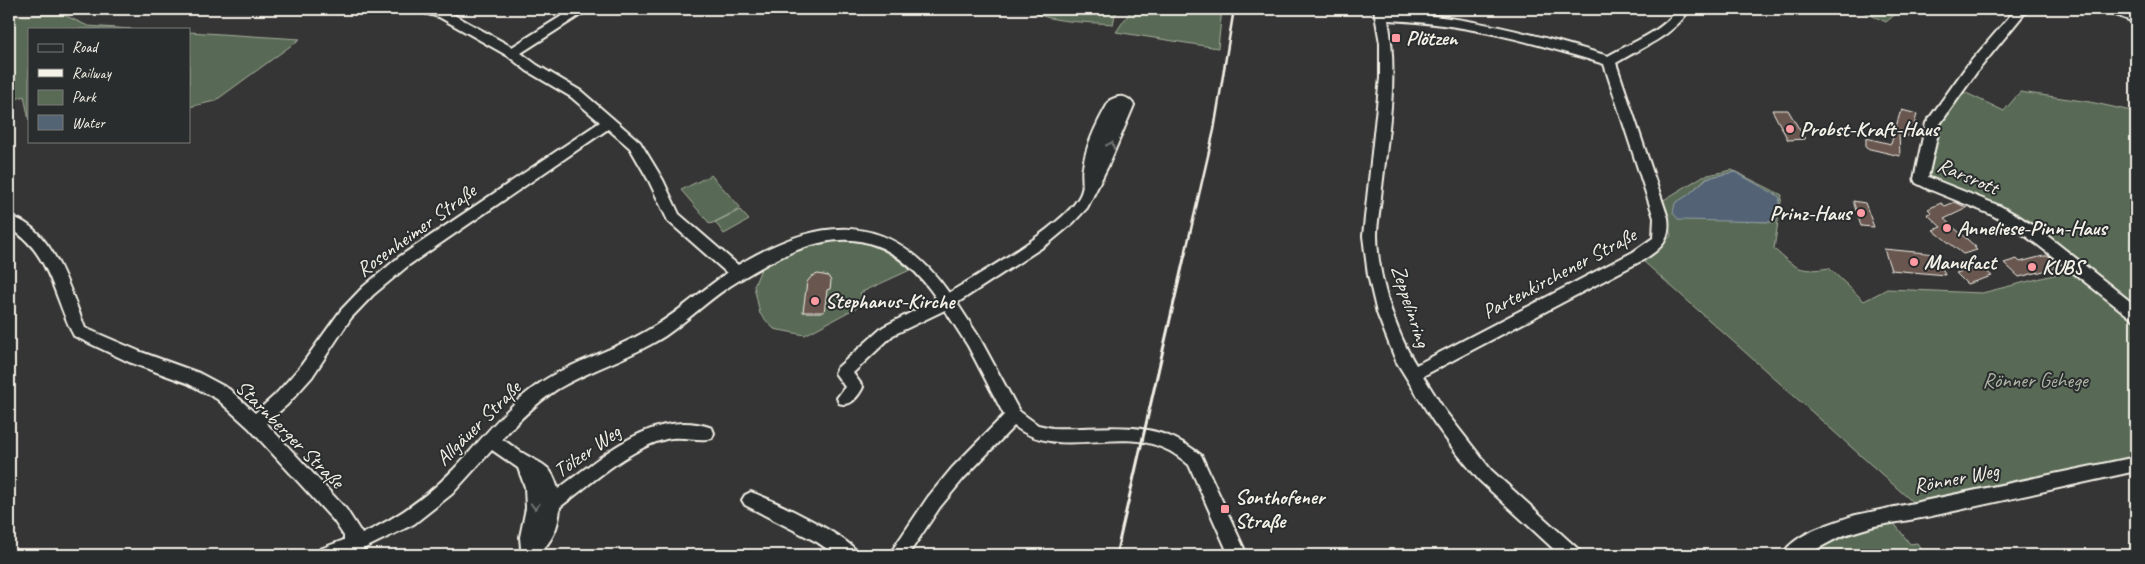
<svg xmlns="http://www.w3.org/2000/svg" width="2145" height="564" font-family="Caveat,sans-serif">
  <style>
    .green { fill: #596b54; stroke: #a6ae9e; fill-rule: evenodd }
    .water { fill: #536475; stroke: #939ca3 }
    .building { fill: #675750; stroke: #f4f1e8 }
    .lines { fill: none; stroke-linecap: round; stroke-linejoin: round }
    .minor-casing { stroke: #f4f1e8; stroke-width: 4 }
    .minor { fill: #2a2d2e; fill-rule: evenodd }
    .rail-far1 { stroke: #f4f1e8; stroke-width: 2.5 }
    .rail { stroke: #f4f1e8; stroke-width: 3 }
    .oneway { stroke: #71726f }
    .poi-dot { fill: #ff9aa2; stroke: #2a2d2e; stroke-width: 2 }
    .labels { text-anchor: middle; stroke-width: 4; stroke-linejoin: round; paint-order: stroke }
    .poi-label { font-size: 21px; font-weight: bold; fill: #f4f1e8; stroke: #2a2d2e; text-anchor: start }
    .street-label { font-size: 21px; fill: #f4f1e8; stroke: #2a2d2e }
    .park-label { font-size: 21px; fill: #aeb5a5; stroke: #2a2d2e }
  </style>
  <rect width="100%" height="100%" fill="#363535"/>
  <filter id="ink" filterUnits="userSpaceOnUse"><feTurbulence type="fractalNoise" baseFrequency=".02" numOctaves="2"/><feDisplacementMap in="SourceGraphic" scale="10" xChannelSelector="R" yChannelSelector="G"/><feConvolveMatrix kernelMatrix="1 2 1 2 8 2 1 2 1" color-interpolation-filters="sRGB"/></filter>
  <g filter="url(#ink)">
    <path class="green" d="M1028,9H1120L1115,15L1113,24C1089,22 1047,23 1028,9Z
      M1132,9H1222L1218,48L1116,32Z
      M1857,9H1891L1898,12L1886,22Z
      M64,15L88,26L131,29H29V120L24,96L9,102V16Z
      M189,32L300,39L215,101L189,107Z
      M1962,91L2004,111L2020,92L2090,102L2136,112V456L1916,505L1643,261L1671,236L1662,201L1703,176L1732,170L1782,195L1774,249C1796,268 1799,273 1829,268L1864,301L1887,289L1982,293L2089,266L2029,222L1988,202L1928,180L1943,120ZM1735,172L1776,222L1736,221L1675,204L1688,195L1706,178Z
      M711,175L741,208L715,222L740,210L749,220L724,234L715,222L710,224L681,190Z
      M840,240C871,241 887,250 910,270L860,293L865,303L805,335L774,329L760,314L754,286L763,264L791,251Z
      M1894,523L1910,544L1917,543L1926,555H1806L1810,552L1856,532Z"/>
    <path class="water" d="M1735,172L1780,197L1776,222L1679,220L1673,213L1675,203L1688,195L1707,178Z"/>
    <path class="building" d="M1772,110H1788L1805,139L1788,140Z
      M1902,110L1917,114L1911,137L1899,133L1900,156L1866,148V138L1891,144L1900,113H1901Z
      M1853,201L1865,203L1874,227L1861,226Z
      M1955,202L1967,208L1944,219L1976,247H1974L1977,250L1963,254L1933,230L1941,227L1927,214L1932,213L1928,209L1941,203L1945,206Z
      M1884,249L1936,254L1945,275L1891,270Z
      M2043,256H2049L2059,264L2054,266L2056,268L2019,277L2004,263L2017,259L2020,262Z
      M1974,260L1992,276L1967,284L1956,273L1972,269L1966,263Z
      M818,274L828,276L831,281L830,289L827,290L824,312H803L807,282L812,276Z"/>
    <g class="lines">
      <defs>
        <path id="minor" d="M418,9H438L447,11L512,47L573,9H587L585,12L521,53L537,65L581,91L640,142L663,180L679,214L738,265C819,216 890,209 949,293C978,274 1075,221 1082,190C1084,184 1081,174 1083,167C1086,144 1099,119 1110,100C1120,95 1127,95 1134,105L1109,164L1087,208L1073,223L1049,243L957,303L979,337L1019,411L1038,425L1052,428C1107,430 1153,416 1201,455L1247,555H1229L1189,465C1181,458 1173,452 1163,448C1115,426 1059,461 1014,426L964,478L940,507L908,555H889L928,497L952,468L1004,415L968,346L945,310L893,335L853,373L863,387C858,397 850,407 839,403L837,398L845,387L835,373L837,368L883,327L937,299C878,213 815,233 738,281C712,296 690,319 665,336C631,358 591,369 556,390C535,404 518,421 502,439C510,444 517,450 526,455C545,466 551,465 558,489C602,457 654,407 712,428L714,433L712,438C700,442 682,435 666,439C629,448 591,484 560,507C559,526 552,543 537,555H517L521,548L520,537L526,508L525,487L518,468L492,450L452,494L414,524L353,554L317,555L320,549L344,540V536L334,521L249,428L217,399L187,383L129,362L74,336C54,299 50,250 9,228V216C53,227 70,290 85,328L141,352L199,373L229,389L255,413L275,395L300,367L341,310L363,287L399,257L600,122L571,97L527,71L508,56L439,17L420,12ZM608,129L630,148L649,181L668,221L727,273C698,293 672,318 641,334C605,354 565,364 533,388C502,411 480,442 454,469C427,497 397,518 362,534L346,509L266,423L287,405L312,377L351,318L373,295L409,265Z
          M1374,9H1386L1387,12C1463,15 1535,34 1608,56C1632,42 1661,33 1678,9H1690C1672,37 1644,46 1616,63L1668,218C1671,240 1661,249 1643,260L1423,376L1445,411L1491,470L1578,549L1581,555H1560L1479,480L1455,451L1433,421L1396,361L1377,313L1368,275L1363,236L1380,78V43ZM1388,20C1463,23 1533,42 1604,64L1654,218L1653,238L1633,252L1416,365C1395,331 1377,275 1377,235C1377,223 1380,210 1381,197C1387,139 1399,78 1388,20Z
          M2016,9H2028L1976,73L1940,124L1928,177L2000,206L2020,217L2049,237L2136,306V320L2131,318L2038,245L2010,225L1990,214L1926,188L1916,183L1914,179L1926,123L1966,67Z
          M2106,9H2122L2136,15V23L2108,12Z
          M2136,457V471L1927,517L1874,526L1841,536L1806,555H1783C1792,534 1835,522 1856,515Z
          M751,492C772,500 852,537 859,555H836L817,542L745,505L742,500L745,495Z"/>
      </defs>
      <use href="#minor" class="minor-casing"/>
      <use href="#minor" class="minor"/>
      <path class="rail-far1" d="M1185,255L1214,130L1234,9"/>
      <path class="rail" d="M1116,555L1185,254"/>
    </g>
    <defs><path id="oneway-chevron" d="M-2-3.5L2.5 0L-2 3.5" fill="none" stroke-width="1.6" stroke-linecap="round" stroke-linejoin="round" transform="scale(1.25)"/></defs>
    <g class="oneway">
      <use href="#oneway-chevron" transform="translate(1111 145) rotate(-66)"/>
      <use href="#oneway-chevron" transform="translate(535 506) rotate(93)"/>
    </g>
  </g>
  <g class="poi-dot">
    <rect x="1391" y="33" width="10" height="10" rx="2.5"/>
    <circle cx="1790" cy="129" r="5"/>
    <circle cx="1861" cy="213" r="5"/>
    <circle cx="1947" cy="228" r="5"/>
    <circle cx="1914" cy="262" r="5"/>
    <circle cx="2032" cy="267" r="5"/>
    <circle cx="815" cy="301" r="5"/>
    <rect x="1220" y="504" width="10" height="10" rx="2.5"/>
  </g>
  <g class="labels">
    <g class="poi-label">
      <text x="1406" y="45">Plötzen</text>
      <text x="1800" y="136">Probst-Kraft-Haus</text>
      <text x="1851" y="220" text-anchor="end">Prinz-Haus</text>
      <text x="1957" y="235">Anneliese-Pinn-Haus</text>
      <text x="1924" y="269">Manufact</text>
      <text x="2042" y="274">KUBS</text>
      <text x="825" y="308">Stephanus-Kirche</text>
      <text x="1235" y="504">Sonthofener<tspan x="1235" dy="24">Straße</tspan></text>
    </g>
    <g class="street-label">
      <text transform="translate(1968 176) rotate(23)" y="7">Rarsrott</text>
      <text transform="translate(416 230) rotate(-36)" y="7">Rosenheimer Straße</text>
      <text transform="translate(1559 273) rotate(-28)" y="7">Partenkirchener Straße</text>
      <text transform="translate(1411 306) rotate(72)" y="7">Zeppelinring</text>
      <text transform="translate(478 423) rotate(-45)" y="7">Allgäuer Straße</text>
      <text transform="translate(290 434) rotate(45)" y="7">Starnberger Straße</text>
      <text transform="translate(587 451) rotate(-35)" y="7">Tölzer Weg</text>
      <text transform="translate(1956 478) rotate(-11)" y="7">Rönner Weg</text>
    </g>
    <g class="park-label">
      <text x="2035" y="387">Rönner Gehege</text>
    </g>
  </g>
  <rect width="2145" height="564" fill="none" stroke="#2a2d2e" stroke-width="30"/>
  <rect x="15" y="15" width="2115" height="534" fill="none" stroke="#f4f1e8" stroke-width="2" filter="url(#ink)"/>
  <rect x="28" y="28" width="162" height="115" fill="#2a2d2e" stroke="#7b7b78"/>
  <rect x="38" y="44" width="25" height="8" fill="#2a2d2e" stroke="#7b7b78"/>
  <text x="72" y="52" font-size="15" fill="#f4f1e8">Road</text>
  <rect x="38" y="69" width="25" height="8" fill="#f4f1e8" stroke="#7b7b78"/>
  <text x="72" y="78" font-size="15" fill="#f4f1e8">Railway</text>
  <rect x="38" y="90" width="25" height="15" fill="#596b54" stroke="#7b7b78"/>
  <text x="72" y="102" font-size="15" fill="#f4f1e8">Park</text>
  <rect x="38" y="115" width="25" height="15" fill="#536475" stroke="#7b7b78"/>
  <text x="72" y="128" font-size="15" fill="#f4f1e8">Water</text>
</svg>
